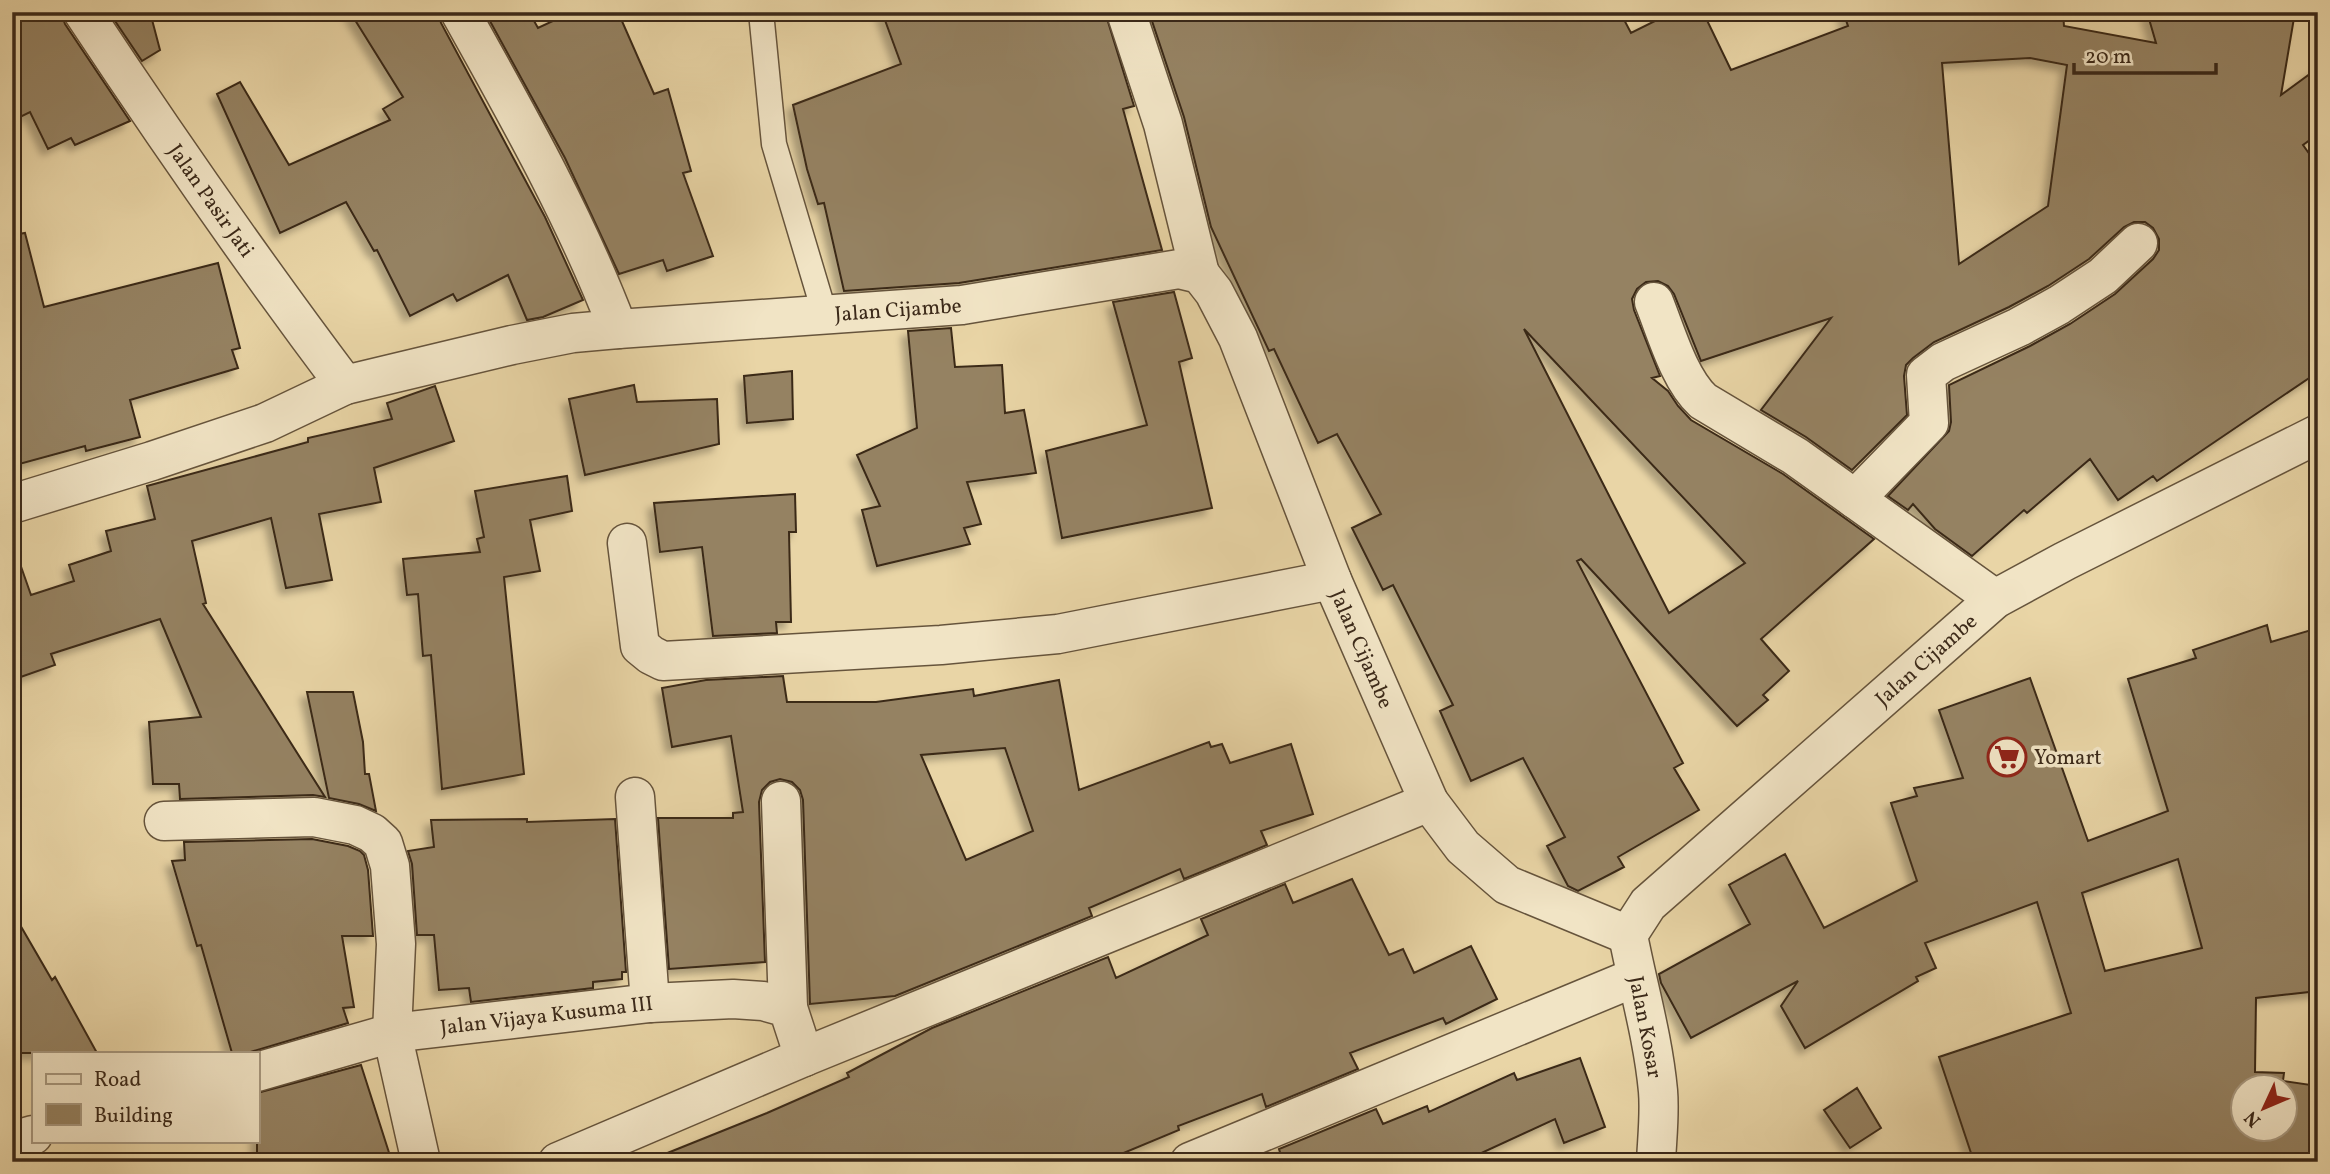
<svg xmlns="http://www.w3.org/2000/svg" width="2330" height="1174" font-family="Vollkorn,serif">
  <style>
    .building { fill: #958262; stroke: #3b2919; stroke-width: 2; fill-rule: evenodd; filter: url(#shadow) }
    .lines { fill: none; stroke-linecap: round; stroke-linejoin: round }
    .service-casing { stroke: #66543c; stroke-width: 27 }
    .minor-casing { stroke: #66543c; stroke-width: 41 }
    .tertiary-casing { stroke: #66543c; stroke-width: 41 }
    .service { stroke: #f1e4c5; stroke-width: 24 }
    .minor { stroke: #f1e4c5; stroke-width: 38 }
    .tertiary { stroke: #f1e4c5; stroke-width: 38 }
    .labels { text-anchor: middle; stroke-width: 7; stroke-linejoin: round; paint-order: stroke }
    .street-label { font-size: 21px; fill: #3b2919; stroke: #f1e4c5 }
    .poi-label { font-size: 21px; fill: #3b2919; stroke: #f1e4c5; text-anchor: start }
  </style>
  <defs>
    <filter id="shadow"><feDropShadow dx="-6" dy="6" stdDeviation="3.5" flood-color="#0004"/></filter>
  </defs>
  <rect width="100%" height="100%" fill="#e9d5a6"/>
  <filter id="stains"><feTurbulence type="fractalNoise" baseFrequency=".00286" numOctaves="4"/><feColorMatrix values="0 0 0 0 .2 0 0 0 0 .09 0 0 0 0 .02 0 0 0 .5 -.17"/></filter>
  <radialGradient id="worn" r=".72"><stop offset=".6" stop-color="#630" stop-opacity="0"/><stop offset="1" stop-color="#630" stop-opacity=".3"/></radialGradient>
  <path class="building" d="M12,12H61L65,24L130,121L75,145L71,138L48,149L30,112L12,121Z
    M109,12H150L160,50L142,61Z
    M350,12H438L441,23L545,217L583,300L543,317L527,320L508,275L457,301L453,294L410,316L377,250L374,251L346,202L280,233L217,94L240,82L289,165L390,120L383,109L403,97Z
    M485,12H529L538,28L572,12H618L654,94L668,89L691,171L683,173L713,256L667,271L663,260L619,274L565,158Z
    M882,12H1105L1134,106L1123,109L1162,250L959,283L844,291L824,203L818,204L807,169L793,105L901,64Z
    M1149,12H1620L1631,33L1673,12H1703L1731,70L1848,26L1843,12H2063L2064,26L2156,43L2147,12H2295L2281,95L2318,68V134L2303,145L2318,166V372L2157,481L2153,476L2118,500L2090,459L2027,513L2024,510L1972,556L1935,529L1913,504L1908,510L1888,496L1949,431L1951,422L1949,385L2030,346L2070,324L2115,294L2153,259L2159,250V239L2153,228L2145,222H2134L2124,227L2089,259L2048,286L2009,307L1934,342L1913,358L1906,365L1904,376L1907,415L1852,470L1806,437L1761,410L1831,318L1701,361L1674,294L1668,286L1658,281L1646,282L1637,289L1632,299L1634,310L1660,376L1652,378L1668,391L1678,406L1691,420L1783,474L1874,539L1761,639L1789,671L1763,695L1768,700L1737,726L1581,559L1577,561L1683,763L1674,768L1699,810L1618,857L1624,867L1578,891L1568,886L1547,846L1565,837L1523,758L1471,781L1440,711L1453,705L1393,585L1383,590L1352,528L1381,514L1337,434L1318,443L1274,349L1269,351L1211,227L1184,117ZM2030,58L2067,65L2048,206L1959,264L1942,63ZM1524,329L1745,563L1669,613Z
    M25,233L44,307L218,263L240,348L232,350L238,368L130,400L140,437L86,451L85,446L12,466V235Z
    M1174,292L1192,358L1179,362L1212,508L1062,538L1046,451L1147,425L1113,302Z
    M951,328L955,367L1002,365L1005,413L1024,410L1036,473L967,482L981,524L964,528L970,544L877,566L862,510L880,506L857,455L917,428L908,331Z
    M792,371L793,419L747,423L744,376Z
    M634,385L637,402L717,399L719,444L585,475L569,399Z
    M435,386L454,441L374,468L381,502L319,514L332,580L286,588L271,518L192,541L206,603L203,604L325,797L313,795L180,799L179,784H153L149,722L201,717L160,619L51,654L55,665L12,680V559L18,558L31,595L74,581L69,565L111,551L106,531L155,519L147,486L308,442V438L392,419L387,403Z
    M567,476L572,511L530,520L540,571L504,577L524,774L442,789L431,655L423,656L418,594L407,595L403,559L480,552L477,539L484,537L475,491Z
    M795,494L796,532H789L791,622H776L777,633L713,636L702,547L660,552L654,503Z
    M2267,625L2271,642L2318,628V991L2256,998L2255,1072L2284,1073L2283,1081L2318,1086V1162H1974L1939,1057L2071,1013L2037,902L1925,943L1936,968L1916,977L1918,981L1805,1048L1781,1006L1798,981L1691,1038L1661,983L1659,974L1750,924L1729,885L1785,854L1824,928L1917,881L1891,803L1917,796L1914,788L1963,778L1939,710L2030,678L2088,841L2168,811L2128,679L2196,658L2193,650ZM2178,859L2202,948L2105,971L2082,893ZM2243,1087H2285V1129H2243Z
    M783,676L787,702H876L973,689L974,696L1059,680L1079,790L1209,742L1211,747L1222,744L1230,763L1291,744L1313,814L1261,831L1267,845L1184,879L1180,869L1089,908L1092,916L895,996L810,1004L803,800L800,790L792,782L780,779L770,782L762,790L759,802L765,962L669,969L658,818H733V813L743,812L731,736L672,747L662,688L706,680ZM1005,748L1033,831L966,860L921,755Z
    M307,692H353L363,742L365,774H369L376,811L359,804L329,798Z
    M527,819V822L615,819L626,972H622V979L593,982V988L471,1002L469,988L439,990L434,935H417L412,864L408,851L434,847L431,820Z
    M312,839L348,846L360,851L364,855L368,870L373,936H342L354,1007L343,1008L348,1023L247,1053H232L201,945L197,946L172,861L185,860L184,842Z
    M1352,879L1389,955L1403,949L1414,973L1471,946L1497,999L1446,1024L1443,1018L1350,1053L1358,1069L1266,1107L1262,1094L1178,1126L1179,1130L1102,1162H650V1160L767,1113L849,1077L847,1073L932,1028L1108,957L1116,978L1208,935L1201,919L1285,884L1293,903Z
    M12,911L52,980L55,977L97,1053H12Z
    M1580,1058L1605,1127L1564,1143L1555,1119L1462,1162H1283L1279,1149L1376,1109L1383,1124L1427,1106L1429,1112L1514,1073L1517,1080Z
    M361,1065L392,1162H257V1093Z
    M1857,1088L1881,1128L1850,1148L1824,1110Z"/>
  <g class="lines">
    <defs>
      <path id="service" d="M761,12L774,144L825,315"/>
      <g id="minor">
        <path id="s1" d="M83,12C167,139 254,264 345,385"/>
        <path d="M460,12C518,116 576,218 618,329"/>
        <path d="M1126,12L1163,124L1200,274"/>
        <path d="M1654,302C1666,332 1679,379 1703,401L1795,456L1995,599"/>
        <path d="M1855,499L1929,423L1926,375L1943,362L2019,327L2059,305L2103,276L2138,243"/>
        <path id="s2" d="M12,504L152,461L265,423L345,385L512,345L573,333L618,329L962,305L1179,269L1200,274L1214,292L1238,338L1332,580L1429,802L1463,847L1507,885L1628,935"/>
        <path d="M627,543L640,646L651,655L663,661L941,645L1058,634L1332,580"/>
        <path d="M635,797L650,1003"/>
        <path d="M781,801L788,1008"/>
        <path d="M164,821L314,817L355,825L372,833L383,843L390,866L396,944L392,1033L421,1162"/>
        <path id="s3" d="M257,1072L392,1033L650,1003L733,999L763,1001L788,1008L804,1057"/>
        <path d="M12,1141L33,1135"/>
        <path d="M558,1162L804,1057L1429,802"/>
        <path d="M1190,1162L1636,977"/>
      </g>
      <g id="tertiary">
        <path id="s4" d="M1656,1162C1657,1139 1660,1114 1658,1091C1653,1037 1638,987 1628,935L1648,904L1995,599L2065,561L2318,434"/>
      </g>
    </defs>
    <use href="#service" class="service-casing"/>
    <use href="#minor" class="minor-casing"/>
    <use href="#tertiary" class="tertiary-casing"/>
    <use href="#service" class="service"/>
    <use href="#minor" class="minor"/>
    <use href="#tertiary" class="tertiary"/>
  </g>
  <defs>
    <symbol id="supermarket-ring" viewBox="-11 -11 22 22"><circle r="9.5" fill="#f1e4c5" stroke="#8f2418" stroke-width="1.5"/><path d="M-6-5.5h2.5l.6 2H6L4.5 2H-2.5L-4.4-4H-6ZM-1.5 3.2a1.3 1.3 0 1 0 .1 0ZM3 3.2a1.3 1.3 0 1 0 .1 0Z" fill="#8f2418"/></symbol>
  </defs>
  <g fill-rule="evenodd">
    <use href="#supermarket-ring" x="1985" y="735" width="44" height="44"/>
  </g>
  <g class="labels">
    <g class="street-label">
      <text dy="7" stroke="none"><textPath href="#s1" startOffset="228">Jalan Pasir Jati</textPath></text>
      <text dy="7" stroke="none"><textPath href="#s2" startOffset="914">Jalan Cijambe</textPath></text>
      <text dy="7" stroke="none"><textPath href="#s2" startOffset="1629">Jalan Cijambe</textPath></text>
      <text dy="7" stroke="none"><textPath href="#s4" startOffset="637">Jalan Cijambe</textPath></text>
      <text dy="7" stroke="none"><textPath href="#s3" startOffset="296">Jalan Vijaya Kusuma III</textPath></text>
      <text transform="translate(1646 1027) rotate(79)" y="7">Jalan Kosar</text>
    </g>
    <g class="poi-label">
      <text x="2034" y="764">Yomart</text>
    </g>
  </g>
  <rect width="2330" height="1174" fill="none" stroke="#e9d5a6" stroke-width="42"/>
  <rect x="14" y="14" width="2302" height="1146" fill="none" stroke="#3b2919" stroke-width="3.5"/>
  <rect x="21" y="21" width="2288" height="1132" fill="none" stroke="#3b2919" stroke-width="2"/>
  <rect x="32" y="1052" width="228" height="91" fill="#f1e4c5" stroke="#a89980" stroke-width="2"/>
  <rect x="46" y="1074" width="35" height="10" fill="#f1e4c5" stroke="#a89980" stroke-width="2"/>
  <text x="94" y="1086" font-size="21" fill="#3b2919">Road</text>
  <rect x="46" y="1104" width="35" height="21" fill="#958262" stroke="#a89980" stroke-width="2"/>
  <text x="94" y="1122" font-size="21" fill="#3b2919">Building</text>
  <g transform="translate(2264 1108) rotate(226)"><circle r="33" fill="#f1e4c5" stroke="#a89980" stroke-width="2"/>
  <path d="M0-5L12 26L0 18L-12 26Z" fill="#8f2418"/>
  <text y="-10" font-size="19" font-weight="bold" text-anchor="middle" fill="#3b2919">N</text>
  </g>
  <path d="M2074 63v10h142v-10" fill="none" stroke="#3b2919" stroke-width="3.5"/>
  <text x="2085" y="63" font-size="21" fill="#3b2919" stroke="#f1e4c5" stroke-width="5" paint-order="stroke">20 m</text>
  <rect width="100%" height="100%" filter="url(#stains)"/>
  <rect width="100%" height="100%" fill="url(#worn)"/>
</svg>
